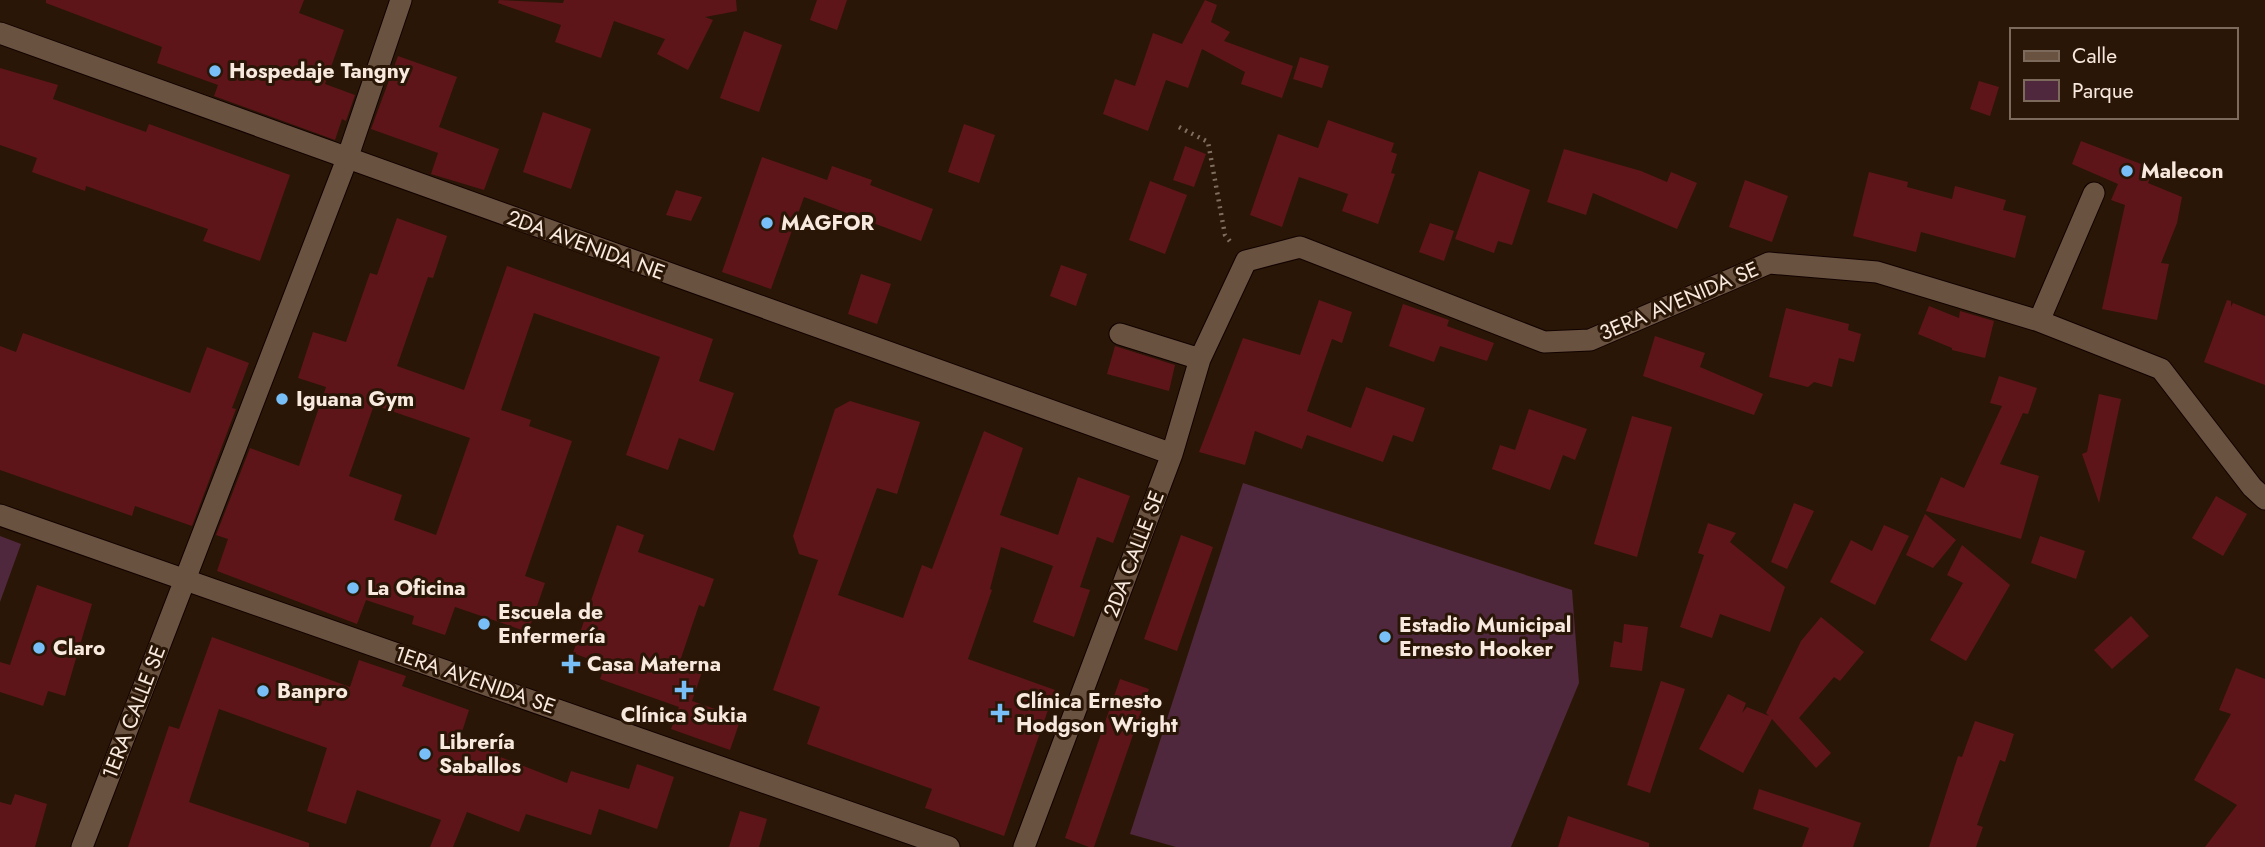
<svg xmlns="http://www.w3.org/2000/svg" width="2265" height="847" font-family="Jost,sans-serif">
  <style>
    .green { fill: #50283d }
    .building { fill: #5e1519; fill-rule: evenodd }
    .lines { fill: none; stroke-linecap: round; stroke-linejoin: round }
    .minor-casing { stroke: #110200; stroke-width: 23 }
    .path { stroke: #7f6d5f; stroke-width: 4.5; stroke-dasharray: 2 5; stroke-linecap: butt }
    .minor { stroke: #6a5241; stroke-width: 21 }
    .poi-dot { fill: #78bff7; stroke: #2a1606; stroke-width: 2.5 }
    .labels { text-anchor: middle; stroke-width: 6; stroke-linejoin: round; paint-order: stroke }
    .poi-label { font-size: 21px; font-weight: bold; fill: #f8e9df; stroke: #2a1606; text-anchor: start }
    .street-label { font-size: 21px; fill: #f8e9df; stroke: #2a1606 }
  </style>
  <rect width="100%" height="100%" fill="#2a1606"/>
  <path class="green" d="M1243,483L1572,590L1579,683L1511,847H1176L1130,834Z
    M0,536L21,544L0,602Z"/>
  <path class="building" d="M46,0H304L299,13L344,30L325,84L355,95L346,121L342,119L335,140L214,96L218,85L157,63L162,47L46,3Z
    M499,0L563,3L564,0H736L737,11L705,17L713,20L688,70L657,54L665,39L614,21L601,58L555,42L561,25L498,3Z
    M817,0H847L837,30L810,20Z
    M1205,0L1217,5L1211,22L1230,32L1224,41L1293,66L1282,98L1241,84L1245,72L1202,49L1188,88L1166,80L1148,131L1103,114L1115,79L1135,86L1153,33L1182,44Z
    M744,31L782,45L759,112L720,98Z
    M398,56L457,77L439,127L499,149L484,190L431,174L438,153L371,129Z
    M1300,57L1329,66L1322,88L1293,79Z
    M0,68L58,85L53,99L146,132L149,124L290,175L260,261L203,241L208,229L86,186L85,191L32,172L37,158L0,145Z
    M1979,81L1999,87L1990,116L1970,109Z
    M543,112L591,129L571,189L523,172Z
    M1328,120L1394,143L1391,152L1397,154L1391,173L1395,174L1378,224L1342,211L1348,194L1299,177L1282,227L1250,215L1278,134L1318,148Z
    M964,124L995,135L979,183L948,172Z
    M2081,141L2154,169L2148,183L2182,197L2177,223L2161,263L2169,264L2157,320L2102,309L2125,205L2111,200L2118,184L2072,164Z
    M1185,146L1206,154L1194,187L1173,180Z
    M1564,149L1641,171L1667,182L1671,172L1697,183L1677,229L1593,193L1586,215L1547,202Z
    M762,157L827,180L832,166L872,180L870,185L933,209L921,241L804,197L771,289L722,272Z
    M1479,171L1530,190L1512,245L1498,241L1494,253L1455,239Z
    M1869,172L1908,182L1907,187L1952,199L1955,186L2006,200L2003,210L2026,216L2015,258L1921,232L1916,252L1853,236Z
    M1745,180L1788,196L1772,242L1729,227Z
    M1150,181L1187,195L1165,254L1129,240Z
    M676,190L702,197L691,221L666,215Z
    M397,218L447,236L433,278L428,277L397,366L464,390L507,266L713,339L699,381L734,393L714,451L679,438L668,470L626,455L660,357L534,313L501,410L531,420L529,426L572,441L525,576L545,583L528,632L455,607L445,635L412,624L414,616L366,600L357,624L217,571L228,539L216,535L250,448L299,466L326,387L298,378L313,332L346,342L370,273L377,275ZM374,405L470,438L436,535L394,520L402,495L349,476Z
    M1430,223L1454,231L1444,261L1419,252Z
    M1061,265L1087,274L1076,306L1050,296Z
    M861,274L891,284L877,324L848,314Z
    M1319,300L1352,312L1342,343L1332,339L1307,411L1351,428L1366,387L1425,408L1413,442L1393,435L1383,462L1307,435L1302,449L1255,431L1245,465L1199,452L1243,338L1300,355Z
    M2227,300L2231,301V307L2233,303L2265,316V385L2204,362Z
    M1403,304L1449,320L1447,326L1494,343L1487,361L1440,346L1434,362L1389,346Z
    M1929,306L1959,318L1960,311L1994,321L1985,358L1952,350V348L1918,334Z
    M1786,308L1849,324L1848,330L1861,334L1854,362L1839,358L1832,387L1814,382L1808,387L1769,377Z
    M23,333L190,393L207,347L249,363L232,408L236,409L192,526L135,506L132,516L0,470V346L16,352Z
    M1655,336L1705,353L1700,367L1763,394L1754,415L1643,376Z
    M1115,346L1175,365L1169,391L1107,374Z
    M1999,376L2037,388L2028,414L2023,413L2000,464L2039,476L2021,539L1926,511L1941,477L1964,488L2002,406L1990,403Z
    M2099,394L2121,399L2099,503L2082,454L2087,452Z
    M850,401L920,422L897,494L877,488L838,595L903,618L922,565L932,569L984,431L1023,448L1000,515L1058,535L1078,477L1130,496L1113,543L1097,537L1080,587L1090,590L1074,637L1033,622L1053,566L1001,547L990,589L992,590L968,659L1055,690L1004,836L925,808L932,789L807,744L820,707L773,690L818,560L799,554L793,536L835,409Z
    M1529,409L1587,429L1575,460L1563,455L1550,490L1492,469L1500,445L1515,450Z
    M1632,416L1672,427L1637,557L1594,544Z
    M2216,496L2247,514L2223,556L2192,538Z
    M1794,503L1814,511L1787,569L1771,562Z
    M1925,514L1956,540L1933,568L1906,555Z
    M1708,523L1736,533L1730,542L1785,587L1770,632L1720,614L1712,638L1680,627L1704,555L1698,553Z
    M617,525L644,535L638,552L714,579L704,607L699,605L679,664L702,672L692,701L741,718L730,750L671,729L679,707L600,679L605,665L573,653Z
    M1884,525L1909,536L1875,605L1830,582L1851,540L1872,551Z
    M1181,535L1213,547L1177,651L1144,639Z
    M2040,536L2085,551L2076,579L2031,563Z
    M1962,545L2010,585L1966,661L1930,640L1963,583L1947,575Z
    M37,585L92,604L65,696L48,691L43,706L0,692V662L10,665Z
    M2131,616L2149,636L2112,669L2094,650Z
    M1821,617L1864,652L1840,681L1834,677L1799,718L1831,753L1816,768L1772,719L1743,773L1699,749L1728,694L1746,703L1742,713L1747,707L1769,716L1766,713L1801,641Z
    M1624,624L1648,627L1642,671L1610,667L1614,641L1622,643Z
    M212,637L350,687L359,660L406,676L402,686L469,710L461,735L501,749L498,756L567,783L571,771L629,789L637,764L674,777L657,829L599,809L591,835L526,814L519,832L467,812L453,847H430L441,820L357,790L346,824L307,811L327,748L219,709L189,802L309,843V847H128L169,726L179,729Z
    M2236,668L2265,679V847H2205L2237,805L2194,780L2231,714L2219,710Z
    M1120,679L1149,689L1094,847H1089L1065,838Z
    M1661,681L1685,689L1650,793L1627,785Z
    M1975,721L2014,734L2005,762L2000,760L1977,825L1983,827L1976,847H1929L1958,756L1962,757Z
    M1759,789L1861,823L1853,847H1802L1809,828L1753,809Z
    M15,794L47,804L35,847H0V802L11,805Z
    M740,811L767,819L759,847H729Z
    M1568,816L1649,843V847H1558Z"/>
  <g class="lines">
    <defs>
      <path id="minor" d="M0,33L1172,454
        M2039,321L2161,369L2252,487L2265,499
        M1120,334L1200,359
        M0,515L949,847
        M82,847L347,159L401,0
        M1024,847L1172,454L1200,359L1246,261L1300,247L1544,342L1590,340L1769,263L1877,272L2039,321L2094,193"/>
    </defs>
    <use href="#minor" class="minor-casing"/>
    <path class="path" d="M1179,127L1208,142L1225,235L1232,244"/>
    <use href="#minor" class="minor"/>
  </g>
  <g class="poi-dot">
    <circle cx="215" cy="71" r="7"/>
    <circle cx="2127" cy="171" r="7"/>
    <circle cx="767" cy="223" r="7"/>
    <circle cx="282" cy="399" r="7"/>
    <circle cx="353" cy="588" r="7"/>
    <circle cx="484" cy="624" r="7"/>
    <circle cx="1385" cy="637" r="7"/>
    <circle cx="39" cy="648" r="7"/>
    <path d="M567.5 653.5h7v7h7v7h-7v7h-7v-7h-7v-7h7z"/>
    <path d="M680.5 679.5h7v7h7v7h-7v7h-7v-7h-7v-7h7z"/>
    <circle cx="263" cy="691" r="7"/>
    <path d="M996.5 702.5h7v7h7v7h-7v7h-7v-7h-7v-7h7z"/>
    <circle cx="425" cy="754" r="7"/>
  </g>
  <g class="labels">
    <g class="poi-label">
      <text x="229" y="78">Hospedaje Tangny</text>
      <text x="2141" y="178">Malecon</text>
      <text x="781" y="230">MAGFOR</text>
      <text x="296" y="406">Iguana Gym</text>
      <text x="367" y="595">La Oficina</text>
      <text x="498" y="619">Escuela de<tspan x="498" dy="24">Enfermería</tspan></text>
      <text x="1399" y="632">Estadio Municipal<tspan x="1399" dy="24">Ernesto Hooker</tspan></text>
      <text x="53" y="655">Claro</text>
      <text x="587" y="671">Casa Materna</text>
      <text x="277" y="698">Banpro</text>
      <text x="1016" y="708">Clínica Ernesto<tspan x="1016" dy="24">Hodgson Wright</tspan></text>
      <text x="684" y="722" text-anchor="middle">Clínica Sukia</text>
      <text x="439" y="749">Librería<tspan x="439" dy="24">Saballos</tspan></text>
    </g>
    <g class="street-label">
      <text transform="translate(586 245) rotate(20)" y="7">2DA AVENIDA NE</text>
      <text transform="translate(1679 301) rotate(-23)" y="7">3ERA AVENIDA SE</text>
      <text transform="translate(1134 554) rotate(-69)" y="7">2DA CALLE SE</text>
      <text transform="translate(475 680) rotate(19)" y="7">1ERA AVENIDA SE</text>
      <text transform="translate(134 712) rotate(-69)" y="7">1ERA CALLE SE</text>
    </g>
  </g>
  <rect x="2010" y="28" width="228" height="91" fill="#2a1606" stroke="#7c6a5d" stroke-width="2"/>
  <rect x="2024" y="51" width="35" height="10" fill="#6a5241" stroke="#7c6a5d" stroke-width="2"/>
  <text x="2072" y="63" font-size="21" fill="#f8e9df">Calle</text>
  <rect x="2024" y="80" width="35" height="21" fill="#50283d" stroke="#7c6a5d" stroke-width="2"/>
  <text x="2072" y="98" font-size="21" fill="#f8e9df">Parque</text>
</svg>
